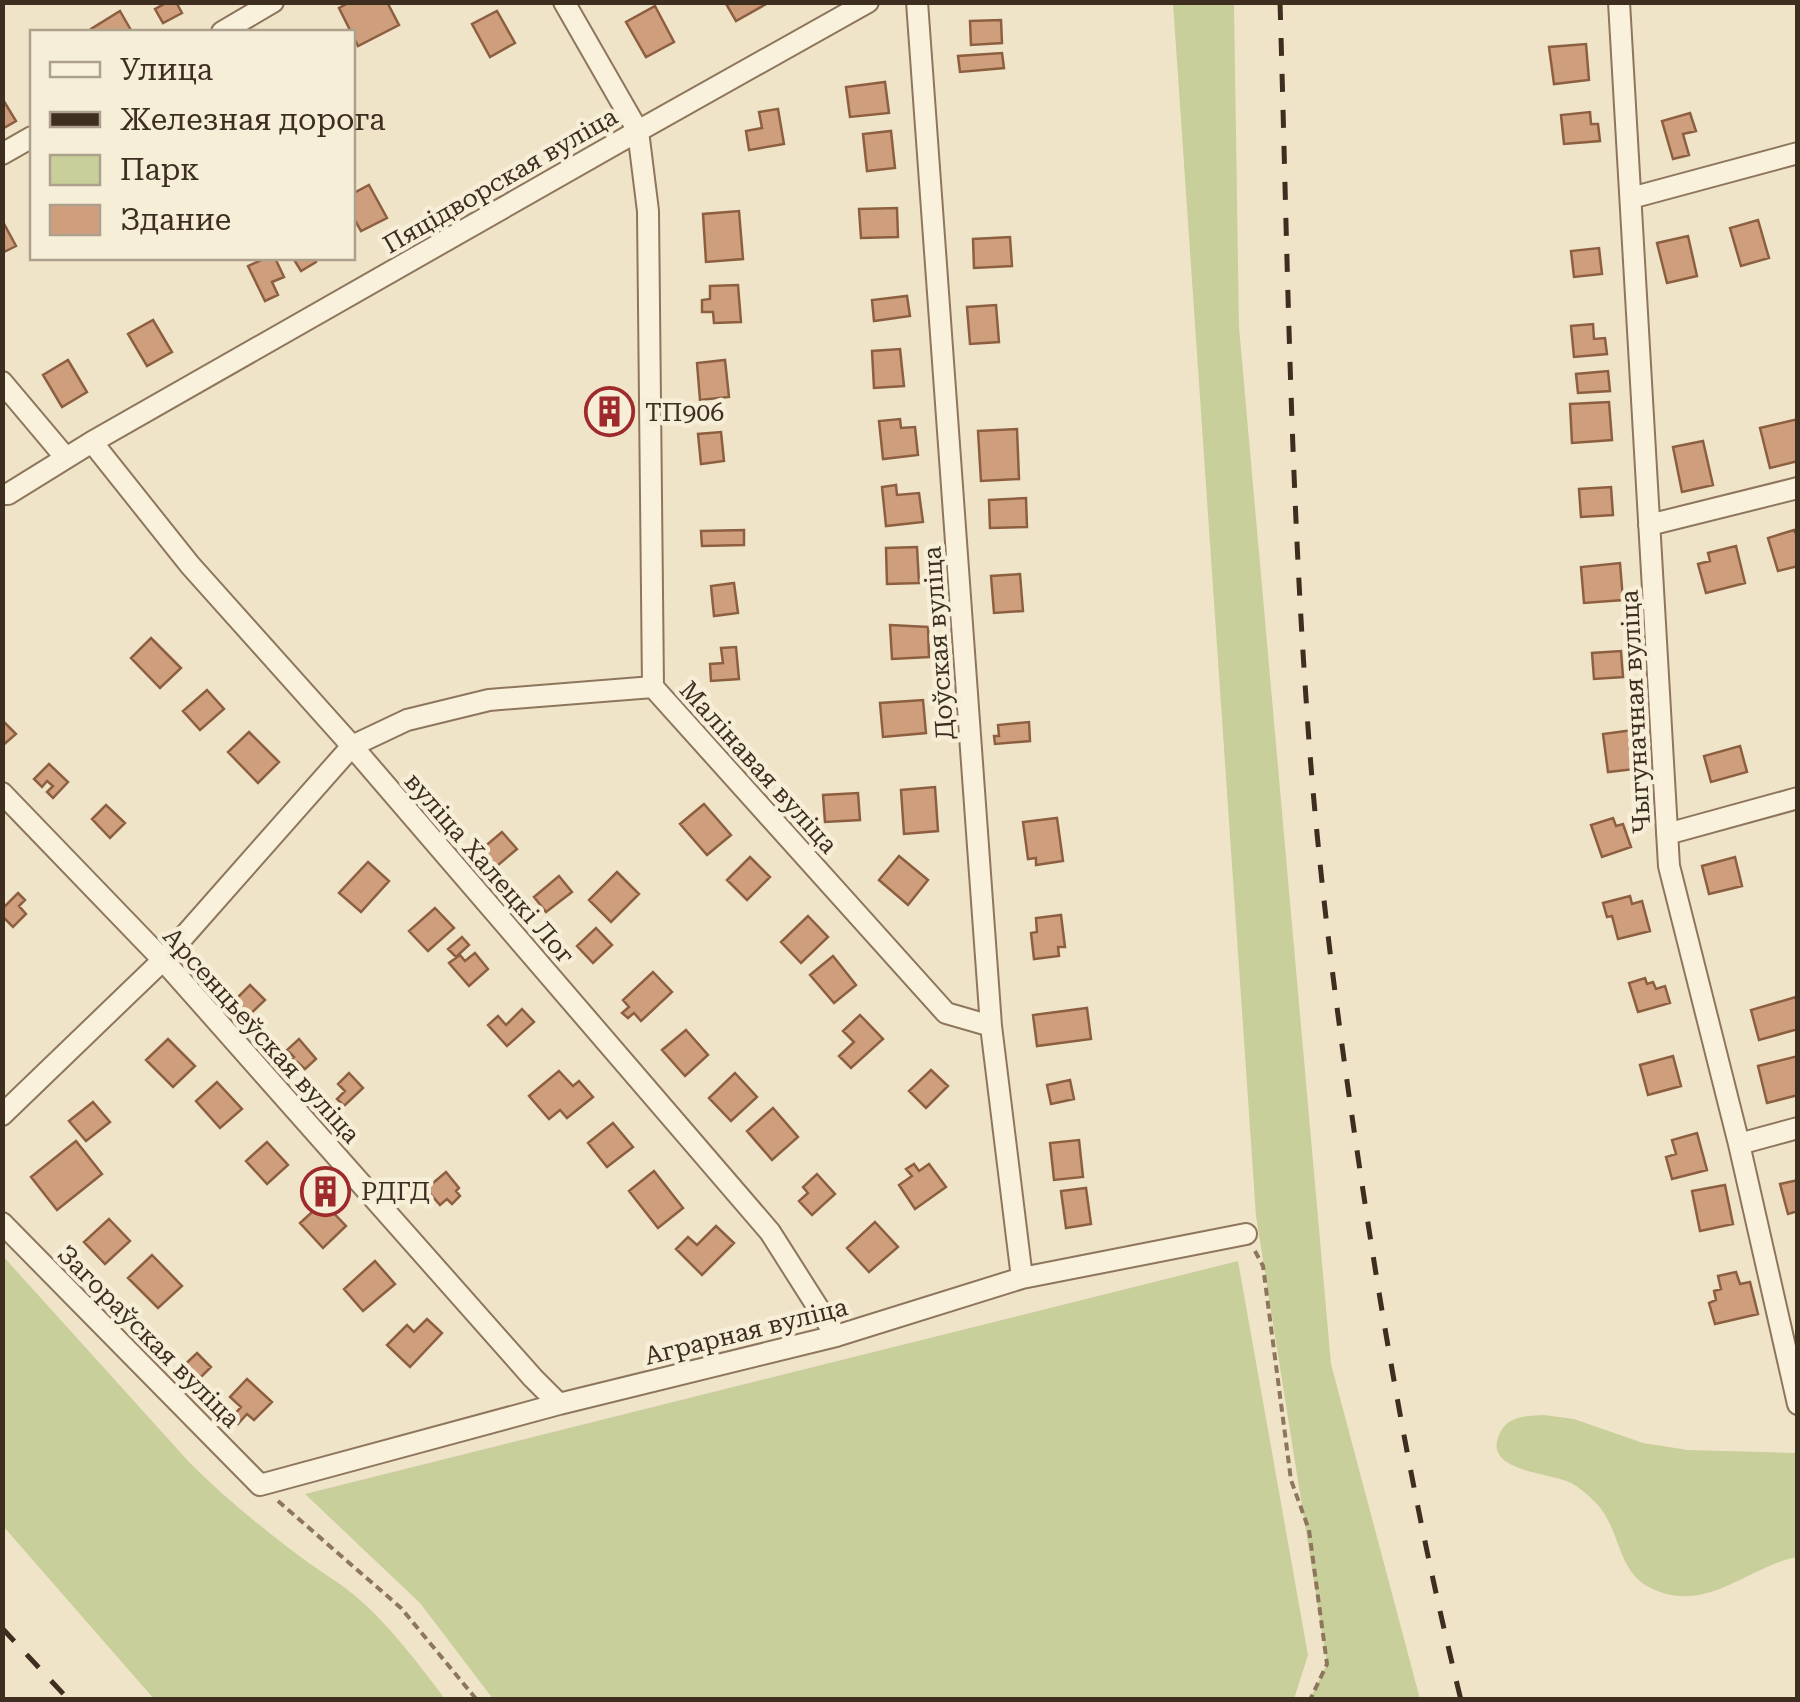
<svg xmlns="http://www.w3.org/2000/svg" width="1800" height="1702" font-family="'Roboto Serif',serif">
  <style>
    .green { fill: #c9cf9b }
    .building { fill: #cf9f7d; stroke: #8d5f41; stroke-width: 2.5 }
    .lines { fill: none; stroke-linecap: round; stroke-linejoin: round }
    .minor-casing { stroke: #8d765c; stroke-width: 24 }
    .path { stroke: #8d765c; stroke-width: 4; stroke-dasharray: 8 5; stroke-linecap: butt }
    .minor { stroke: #faf1dc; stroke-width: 20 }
    .rail { stroke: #3d2e20; stroke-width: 5; stroke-dasharray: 18 18; stroke-linecap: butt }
    .labels { text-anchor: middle; stroke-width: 9; stroke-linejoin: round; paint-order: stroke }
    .street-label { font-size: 25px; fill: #3d2e20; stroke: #f7eed8 }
    .poi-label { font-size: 25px; fill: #3d2e20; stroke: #f7eed8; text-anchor: start }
  </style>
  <rect width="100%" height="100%" fill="#f0e4c8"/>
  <path class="green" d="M1173,3H1234L1239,327L1331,1364L1420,1699H1310L1327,1664L1256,1216Z
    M2,1255L189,1462C224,1497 262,1528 302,1558C318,1570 337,1581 353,1594C389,1624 417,1662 445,1699H154L3,1526Z
    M1238,1261L1308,1655L1294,1699H493L420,1603L305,1494Z
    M1544,1415L1574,1419L1643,1443L1688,1450L1797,1453V1557C1750,1566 1711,1610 1660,1592C1614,1577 1624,1531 1595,1502C1588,1495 1580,1488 1571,1483C1550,1472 1483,1472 1499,1435C1507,1415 1527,1416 1544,1415Z"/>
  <path class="building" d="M168,2H176L182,13L163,23L155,9Z
    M350,2H387L399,25L358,46L339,8Z
    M725,2H768V3L736,21Z
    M655,6L674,42L646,57L626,22Z
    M120,11L132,32H93L91,29Z
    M497,11L515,43L490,57L472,24Z
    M1001,20L1002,43L971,45L970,21Z
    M1586,44L1589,80L1554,84L1549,47Z
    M1002,53L1004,68L960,72L958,56Z
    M885,82L889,113L850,117L846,87Z
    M2,98L16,121L2,129Z
    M778,109L784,144L749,150L746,131L762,128L759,112Z
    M1590,112L1591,124H1598L1600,141L1564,144L1561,115Z
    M1690,113L1696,131L1683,134L1689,155L1673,159L1662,121Z
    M891,131L895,168L867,171L863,134Z
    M369,185L387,218L361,231L352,215V194Z
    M897,208L898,237L861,238L859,209Z
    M739,211L743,259L706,262L703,214Z
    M2,220L16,246L2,253Z
    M1758,220L1769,258L1741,266L1730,228Z
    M1688,236L1697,276L1667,283L1657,243Z
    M1010,237L1012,266L974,268L973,239Z
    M1599,248L1602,274L1574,277L1571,251Z
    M266,258H275L284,277L272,282L278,295L265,301L248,266Z
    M293,258H316V262L301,271Z
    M738,285L741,322L714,323L713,312H702V300L710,299V286Z
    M907,296L910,316L874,321L872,300Z
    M996,305L999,342L970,344L967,307Z
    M153,320L172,352L147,366L128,334Z
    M1593,324L1594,339L1605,338L1607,354L1574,357L1571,326Z
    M900,349L904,386L874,388L872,351Z
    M68,360L87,392L62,407L43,375Z
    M725,360L729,397L700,400L697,363Z
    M1608,371L1610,391L1578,393L1576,374Z
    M598,398L624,401V427L596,424Z
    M1609,402L1612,440L1572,443L1570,404Z
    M900,419L901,428L915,427L918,455L883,459L879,421Z
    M1798,419V461L1770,468L1760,428Z
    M1017,429L1019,479L981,481L978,431Z
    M721,432L724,461L701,464L698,434Z
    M1703,441L1713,485L1682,492L1673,447Z
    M896,485L897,495L919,493L923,522L886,526L882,487Z
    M1611,487L1613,515L1581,517L1579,489Z
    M1026,498L1027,527L990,528L989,500Z
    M744,530V545L702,546L701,531Z
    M1794,530L1798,538V566L1778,571L1768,538Z
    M1736,546L1745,583L1706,593L1698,564L1710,561L1708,553Z
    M917,547L919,583L887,584L886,548Z
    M1620,563L1623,600L1584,603L1581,567Z
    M1020,574L1023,611L994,613L991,576Z
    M734,583L738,613L714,616L711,586Z
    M890,625L928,627L929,657L892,659Z
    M151,638L181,668L160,688L131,658Z
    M736,647L739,679L711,681L710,664L723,663L721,648Z
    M1621,651L1623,677L1594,679L1592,653Z
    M207,690L224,709L200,730L183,711Z
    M923,700L926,733L883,737L880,703Z
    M2,720L16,734L2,746Z
    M1029,722L1030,741L995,744L994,736H999L998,725Z
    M1641,729L1643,747L1633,748L1635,769L1608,772L1603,734Z
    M249,732L279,762L258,783L228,752Z
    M1740,746L1747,772L1711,782L1704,756Z
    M49,764L68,782L53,798L47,792L53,786L47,781L42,787L34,779Z
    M935,787L938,831L904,834L901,790Z
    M858,793L860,820L825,822L823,795Z
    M704,804L731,835L707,855L680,824Z
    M106,805L125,823L110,838L92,819Z
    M1057,818L1063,861L1036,865V858L1028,859L1023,822Z
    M1613,818L1616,826L1623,824L1631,847L1602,857L1591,825Z
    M502,832L517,849L490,872L476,854Z
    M899,856L928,880L908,905L879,880Z
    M750,857L770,877L747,900L727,880Z
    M1735,857L1742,886L1709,894L1702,866Z
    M368,862L389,881L361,912L339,893Z
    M617,872L639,894L611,922L589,900Z
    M559,876L572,892L546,912L534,897Z
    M18,893L25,900L19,906L26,914L13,927L2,916V909Z
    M1630,896L1632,904L1642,901L1650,931L1618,939L1612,916L1607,917L1603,903Z
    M435,908L454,928L428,951L409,931Z
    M1061,915L1065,947H1058L1059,956L1034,959L1031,933L1037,932L1036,918Z
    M808,916L828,937L801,963L781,942Z
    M596,928L612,945L593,963L577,946Z
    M462,937L469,945L456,957L448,949Z
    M475,953L488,969L469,986L449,963L460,955L465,961Z
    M833,956L856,985L834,1003L810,975Z
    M653,972L672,992L641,1021L634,1013L628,1018L622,1013L629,1007L623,1000Z
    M1645,978L1647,984L1653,982L1656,989L1665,986L1670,1003L1638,1012L1629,983Z
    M250,985L265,1000L246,1018L231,1004Z
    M1796,997L1798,1029L1759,1040L1751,1010Z
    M1087,1008L1091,1039L1037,1046L1033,1015Z
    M522,1009L534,1022L507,1046L488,1025L498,1016L506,1025Z
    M860,1015L883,1039L851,1068L839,1056L854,1042L843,1031Z
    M686,1030L708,1055L685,1076L662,1050Z
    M168,1039L195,1066L173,1087L146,1060Z
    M299,1039L316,1059L305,1069L297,1062L293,1066L289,1062L294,1057L287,1050Z
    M1673,1056L1681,1086L1648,1095L1640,1065Z
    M1798,1056V1095L1767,1103L1758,1066Z
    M931,1070L948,1086L926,1108L909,1091Z
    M559,1071L573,1086L579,1081L593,1097L567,1118L560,1110L549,1119L529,1096Z
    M349,1073L363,1088L344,1106L337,1099L345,1091L338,1084Z
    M735,1073L757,1097L731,1121L709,1098Z
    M1070,1080L1074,1099L1051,1104L1047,1085Z
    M217,1082L242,1109L220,1128L196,1101Z
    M93,1102L110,1122L86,1141L69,1121Z
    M773,1108L798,1137L772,1160L747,1131Z
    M613,1123L633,1147L607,1167L588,1143Z
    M1697,1133L1707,1170L1672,1179L1666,1157L1676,1154L1672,1140Z
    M1079,1140L1083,1177L1054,1180L1050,1143Z
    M76,1141L102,1174L57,1210L31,1177Z
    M267,1142L288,1165L267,1184L246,1161Z
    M914,1164L919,1171L929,1164L946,1187L915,1209L899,1185L912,1176L906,1169Z
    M654,1171L683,1208L658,1228L629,1191Z
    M446,1172L459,1188L456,1191L460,1196L452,1204L447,1199L440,1205L426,1189Z
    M817,1174L835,1194L812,1215L799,1201L808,1193L803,1187Z
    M1798,1180V1211L1788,1214L1780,1184Z
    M1725,1185L1733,1224L1700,1231L1692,1191Z
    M1086,1188L1091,1224L1066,1228L1061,1191Z
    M323,1202L346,1226L323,1248L300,1223Z
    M109,1219L130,1241L105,1264L84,1242Z
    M875,1222L898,1247L869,1272L847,1248Z
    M716,1226L734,1243L702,1275L676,1249L688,1237L697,1245Z
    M152,1255L182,1286L158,1308L128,1278Z
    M375,1261L395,1284L363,1311L344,1289Z
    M1736,1272L1740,1284L1750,1282L1758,1314L1715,1324L1709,1303L1716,1300L1714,1291L1721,1289L1718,1276Z
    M427,1319L442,1333L410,1367L387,1345L407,1325L414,1332Z
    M197,1353L211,1367L192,1386L178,1371Z
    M247,1379L272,1402L254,1420L247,1414L238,1424L231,1418L241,1407L230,1397Z"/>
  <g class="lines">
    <defs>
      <path id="minor" d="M564,2L638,131L648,211L653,687L946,1013L991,1026
        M917,2L991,1026L1022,1278
        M1619,2L1669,866L1739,1144L1798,1404
        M222,32L273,2
        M2,154L32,137
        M1631,198L1798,153
        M2,382L66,458
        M92,442L190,565L352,746L770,1232L836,1336
        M2,494H8L92,442L638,131L868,2
        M1649,525L1798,488
        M2,793L163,960L533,1378L559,1404
        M1667,834L1798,798
        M2,1115L163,960L352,746L407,720L489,700L653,687
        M1739,1144L1798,1128
        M2,1223L260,1485L559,1404L836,1336L1022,1278L1246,1234"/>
    </defs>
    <use href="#minor" class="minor-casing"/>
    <path class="path" d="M1255,1251L1263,1266L1291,1480L1309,1530L1327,1664L1310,1700
      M278,1501L401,1608L477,1700"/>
    <use href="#minor" class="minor"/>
    <path class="rail" d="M1280,2C1287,234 1290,467 1306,698C1317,870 1340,1040 1366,1210C1391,1374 1421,1538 1461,1700
      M2,1628L69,1700"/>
  </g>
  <defs>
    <symbol id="building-ring" viewBox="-11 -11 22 22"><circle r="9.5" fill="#f7eed8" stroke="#9e2a2b" stroke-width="1.5"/><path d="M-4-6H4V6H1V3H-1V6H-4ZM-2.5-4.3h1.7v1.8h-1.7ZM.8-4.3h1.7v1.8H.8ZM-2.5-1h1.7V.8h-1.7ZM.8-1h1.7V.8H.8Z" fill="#9e2a2b"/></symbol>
  </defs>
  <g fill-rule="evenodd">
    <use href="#building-ring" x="582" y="384" width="55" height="55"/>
    <use href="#building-ring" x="298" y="1164" width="55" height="55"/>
  </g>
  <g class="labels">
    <g class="street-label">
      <text transform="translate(500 180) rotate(-30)" y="9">Пяцідворская вуліца</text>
      <text transform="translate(938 643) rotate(-94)" y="9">Доўская вуліца</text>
      <text transform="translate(1635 712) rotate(-93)" y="9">Чыгуначная вуліца</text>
      <text transform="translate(759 767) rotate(48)" y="9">Малінавая вуліца</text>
      <text transform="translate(490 868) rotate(49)" y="9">вуліца Халецкі Лог</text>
      <text transform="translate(262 1035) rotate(48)" y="9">Арсенцьеўская вуліца</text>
      <text transform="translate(746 1331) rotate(-14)" y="9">Аграрная вуліца</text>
      <text transform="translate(149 1336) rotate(45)" y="9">Загораўская вуліца</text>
    </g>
    <g class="poi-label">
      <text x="645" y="421">ТП906</text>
      <text x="361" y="1200">РДГД</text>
    </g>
  </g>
  <rect width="1800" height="1702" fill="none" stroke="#3d2e20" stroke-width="10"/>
  <rect x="30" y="30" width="325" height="230" fill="#f7eed8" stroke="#ada18e" stroke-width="2.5"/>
  <rect x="50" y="62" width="50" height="15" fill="#faf1dc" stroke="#ada18e" stroke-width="2.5"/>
  <text x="120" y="80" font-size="30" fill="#3d2e20">Улица</text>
  <rect x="50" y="112" width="50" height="15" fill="#3d2e20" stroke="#ada18e" stroke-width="2.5"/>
  <text x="120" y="130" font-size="30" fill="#3d2e20">Железная дорога</text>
  <rect x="50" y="155" width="50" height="30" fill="#c9cf9b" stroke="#ada18e" stroke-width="2.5"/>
  <text x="120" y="180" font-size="30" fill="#3d2e20">Парк</text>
  <rect x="50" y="205" width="50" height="30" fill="#cf9f7d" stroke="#ada18e" stroke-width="2.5"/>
  <text x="120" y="230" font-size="30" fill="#3d2e20">Здание</text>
</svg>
